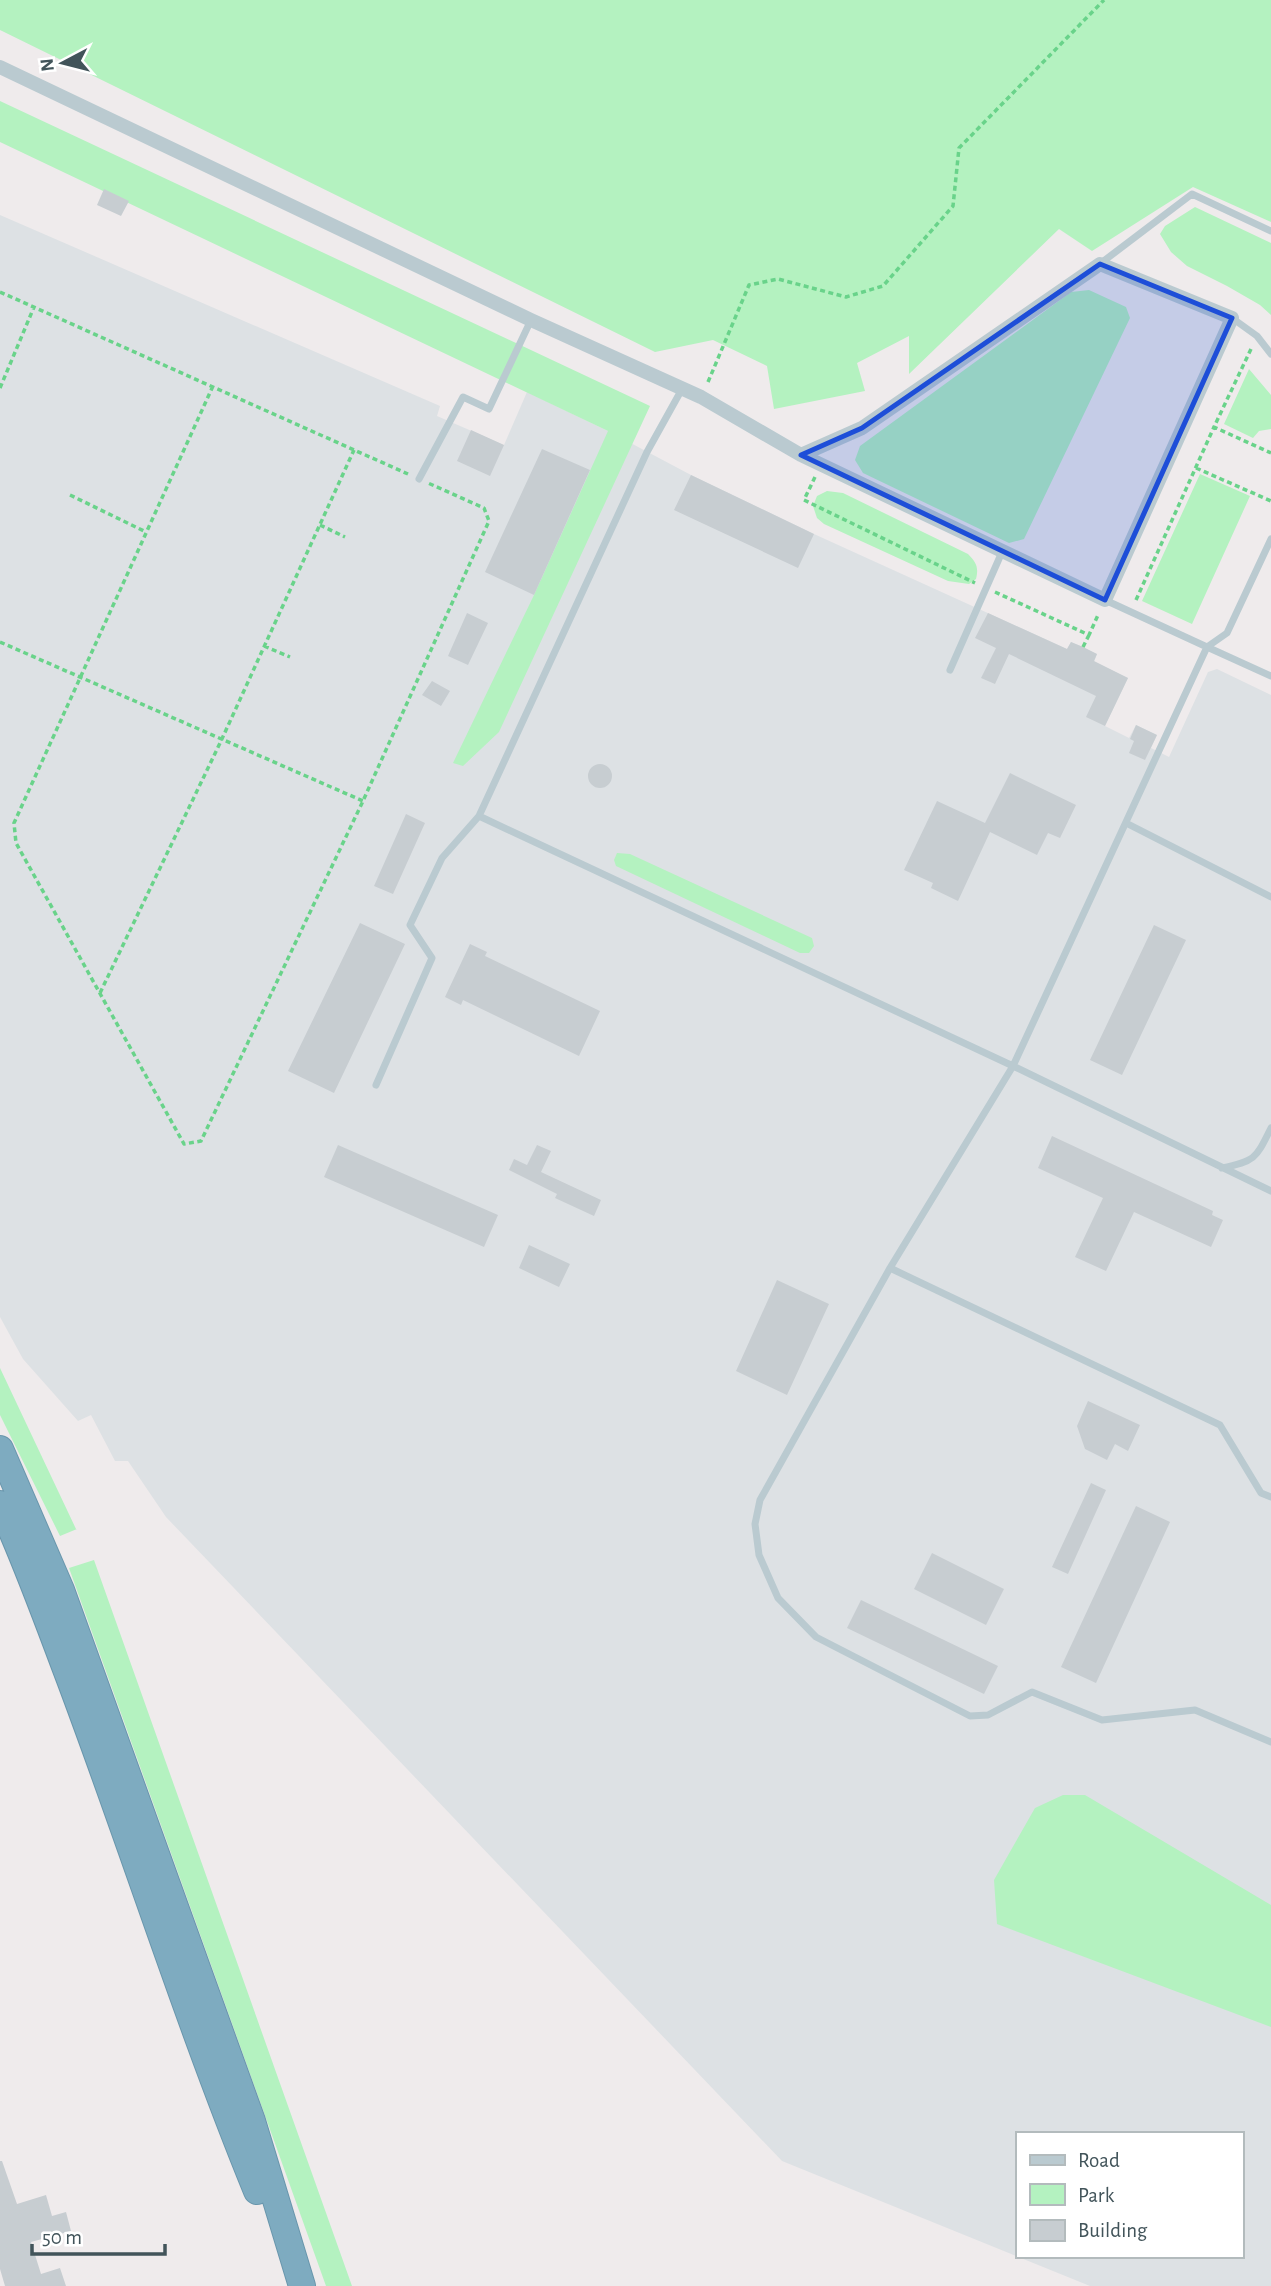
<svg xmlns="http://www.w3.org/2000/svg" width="1271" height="2286" font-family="'Alegreya Sans',sans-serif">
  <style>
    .airport { fill: #dde1e4; fill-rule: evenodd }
    .green { fill: #b4f2c0 }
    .building { fill: #c7cdd1 }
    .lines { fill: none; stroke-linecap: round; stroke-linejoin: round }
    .highway-casing { stroke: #6996ac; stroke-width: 28 }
    .path { stroke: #69d38a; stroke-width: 3.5; stroke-dasharray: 5 3.5; stroke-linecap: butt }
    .lane { stroke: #bacad0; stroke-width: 7 }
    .street { stroke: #bacad0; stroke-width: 14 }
    .highway { stroke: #7eabc0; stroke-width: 26 }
    .marked { fill: #1d4ed8; fill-opacity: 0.2; stroke: #1d4ed8; stroke-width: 5; stroke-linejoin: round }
  </style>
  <rect width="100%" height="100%" fill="#efebec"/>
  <path class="airport" d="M0,215L440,406L437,416L504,445L527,392L608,431L691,475L814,534L1067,649L1071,642L1083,647L1097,654L1094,662L1128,678L1105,726L1129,738L1136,725L1157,735L1151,748L1169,757L1208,672L1217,669L1271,695V2286H1090L782,2161L166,1517L128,1461H115L91,1415L78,1421L23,1359L0,1317ZM1017,2134H1241V2256H1017Z"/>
  <path class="green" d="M0,0H1271V222L1193,187L1092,251L1059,229L909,374V336L857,363L865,391L774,409L767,366L713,340L655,352L0,30Z
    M0,101L650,406L499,732L463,766L453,763L534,595L608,431L0,142Z
    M1195,207L1271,243V315L1260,305L1227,286L1187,266L1171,252L1160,234L1165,226Z
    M1089,290L1126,307L1130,318L1024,539L1009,543L863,473L855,460L860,446L1071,292Z
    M1249,369L1271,395V429L1259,431L1253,438L1224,424Z
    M1200,474L1250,496L1192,624L1142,601Z
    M827,491L843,493L968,554C976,562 979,567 976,579L969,584L948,581L824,524L817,518L813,506L817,496Z
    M617,853L630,854L812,938L814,946L809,953H800L616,866L614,860Z
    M0,1368L76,1529H77L60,1536L0,1415Z
    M94,1560L352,2286H326L69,1568Z
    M1063,1795H1085L1271,1905V2027L997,1924L994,1880L1035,1808Z"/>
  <path class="building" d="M104,189L129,201L121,216L97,205Z
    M471,430L504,445L490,476L457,461Z
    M542,449L590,470L534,595L485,572Z
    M691,475L814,534L798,568L674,510Z
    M467,613L488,623L468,665L448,656Z
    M988,613L1067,649L1071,642L1083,647L1097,654L1094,661L1128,678L1105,726L1086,717L1096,696L1009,654L995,684L981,678L996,648L975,638Z
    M432,681L450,691L441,706L422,695Z
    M1136,725L1157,735L1145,760L1129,753L1134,741L1130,739Z
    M588 776a12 12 0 1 1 24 0a12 12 0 1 1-24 0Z
    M1010,773L1076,805L1060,838L1048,833L1037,855L990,832L958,901L931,888L933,883L904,870L937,801L985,823Z
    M406,814L425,823L393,894L374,886Z
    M360,923L405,944L334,1093L288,1071Z
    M1154,925L1186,940L1122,1075L1090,1060Z
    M470,944L487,952L485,956L600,1011L579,1056L463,1000L461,1005L445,997Z
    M1052,1136L1213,1211L1212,1215L1223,1220L1211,1247L1134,1212L1106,1271L1075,1257L1103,1198L1038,1168Z
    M338,1145L498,1215L484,1247L324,1177Z
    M537,1145L551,1151L541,1172L601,1200L594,1216L555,1198L557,1194L509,1170L514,1159L527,1165Z
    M529,1245L570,1264L559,1287L519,1268Z
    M777,1280L829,1304L787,1395L736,1371Z
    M1088,1401L1140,1425L1128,1451L1115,1444L1107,1460L1085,1449L1077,1426Z
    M1091,1483L1106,1490L1068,1574L1052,1567Z
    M1136,1506L1170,1522L1096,1683L1061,1667Z
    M932,1553L1004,1589L986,1625L914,1589Z
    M861,1600L998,1666L984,1694L847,1628Z
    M0,2161H2L17,2204L46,2195L52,2216L66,2212L71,2231L31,2242L41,2274L60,2268L66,2286H5L0,2269Z"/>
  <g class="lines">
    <defs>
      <path id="highway" d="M0,1449L61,1590L252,2121L302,2286
        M0,1504C26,1560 47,1619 69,1677C133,1847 188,2022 257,2191"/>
    </defs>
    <use href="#highway" class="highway-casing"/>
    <path class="path" d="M0,292L408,474
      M1251,349L1214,427L1271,453
      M708,382L749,285L778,279L846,297L883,286L953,206L959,148L1104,0
      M213,386L14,823L16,843L184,1144L201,1141L363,801L489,521L484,508L428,483
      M0,388L34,307
      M1196,468L1271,501
      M815,477L804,500L975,583
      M70,495L146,532
      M320,525L345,537
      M995,592L1089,635L1098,615
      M1136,600L1214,427
      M0,642L363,801
      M264,646L290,657
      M1083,647L1089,635
      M100,993L221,741L354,450"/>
    <path class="lane" d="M1101,263L1192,194L1271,231
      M1232,318L1257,336L1271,354
      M419,479L463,397L489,409L531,320
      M1105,600L1207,647L1227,633L1271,539
      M950,670L1002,552
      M479,816L647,452L682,389
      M1126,823L1271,897
      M376,1085L432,958L410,925L442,858L479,816L1013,1066L1207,647L1271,676
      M1222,1168C1256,1161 1256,1158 1271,1128
      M1271,1191L1013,1066L890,1268L760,1500L755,1524L759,1555L778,1598L816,1637L970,1716L988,1715L1032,1692L1102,1720L1195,1710L1271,1742
      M890,1268L1220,1425L1261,1493L1271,1497"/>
    <path class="street" d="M0,67L531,320L701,397L801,455L1105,600L1232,318L1100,264L862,428L801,455"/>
    <use href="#highway" class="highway"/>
  </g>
  <path class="marked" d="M1100,264L1232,318L1105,600L801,455L862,428Z"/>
  <rect x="1016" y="2132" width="228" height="126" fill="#ffffff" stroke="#b3bbbd" stroke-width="2"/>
  <rect x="1030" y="2155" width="35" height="10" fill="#bacad0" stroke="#b3bbbd" stroke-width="2"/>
  <text x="1078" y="2167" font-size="21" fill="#42545a">Road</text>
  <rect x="1030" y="2184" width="35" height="21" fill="#b4f2c0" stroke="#b3bbbd" stroke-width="2"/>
  <text x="1078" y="2202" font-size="21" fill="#42545a">Park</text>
  <rect x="1030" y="2220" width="35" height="21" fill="#c7cdd1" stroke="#b3bbbd" stroke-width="2"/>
  <text x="1078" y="2237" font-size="21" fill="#42545a">Building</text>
  <g transform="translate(63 63) rotate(263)" stroke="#ffffff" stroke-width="5" paint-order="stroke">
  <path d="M0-5L12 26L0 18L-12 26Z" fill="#42545a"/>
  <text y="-10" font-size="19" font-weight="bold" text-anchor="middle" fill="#42545a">N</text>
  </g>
  <path d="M32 2244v10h133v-10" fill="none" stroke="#42545a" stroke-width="3.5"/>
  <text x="42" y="2244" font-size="21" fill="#42545a" stroke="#ffffff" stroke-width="5" paint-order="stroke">50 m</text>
</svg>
